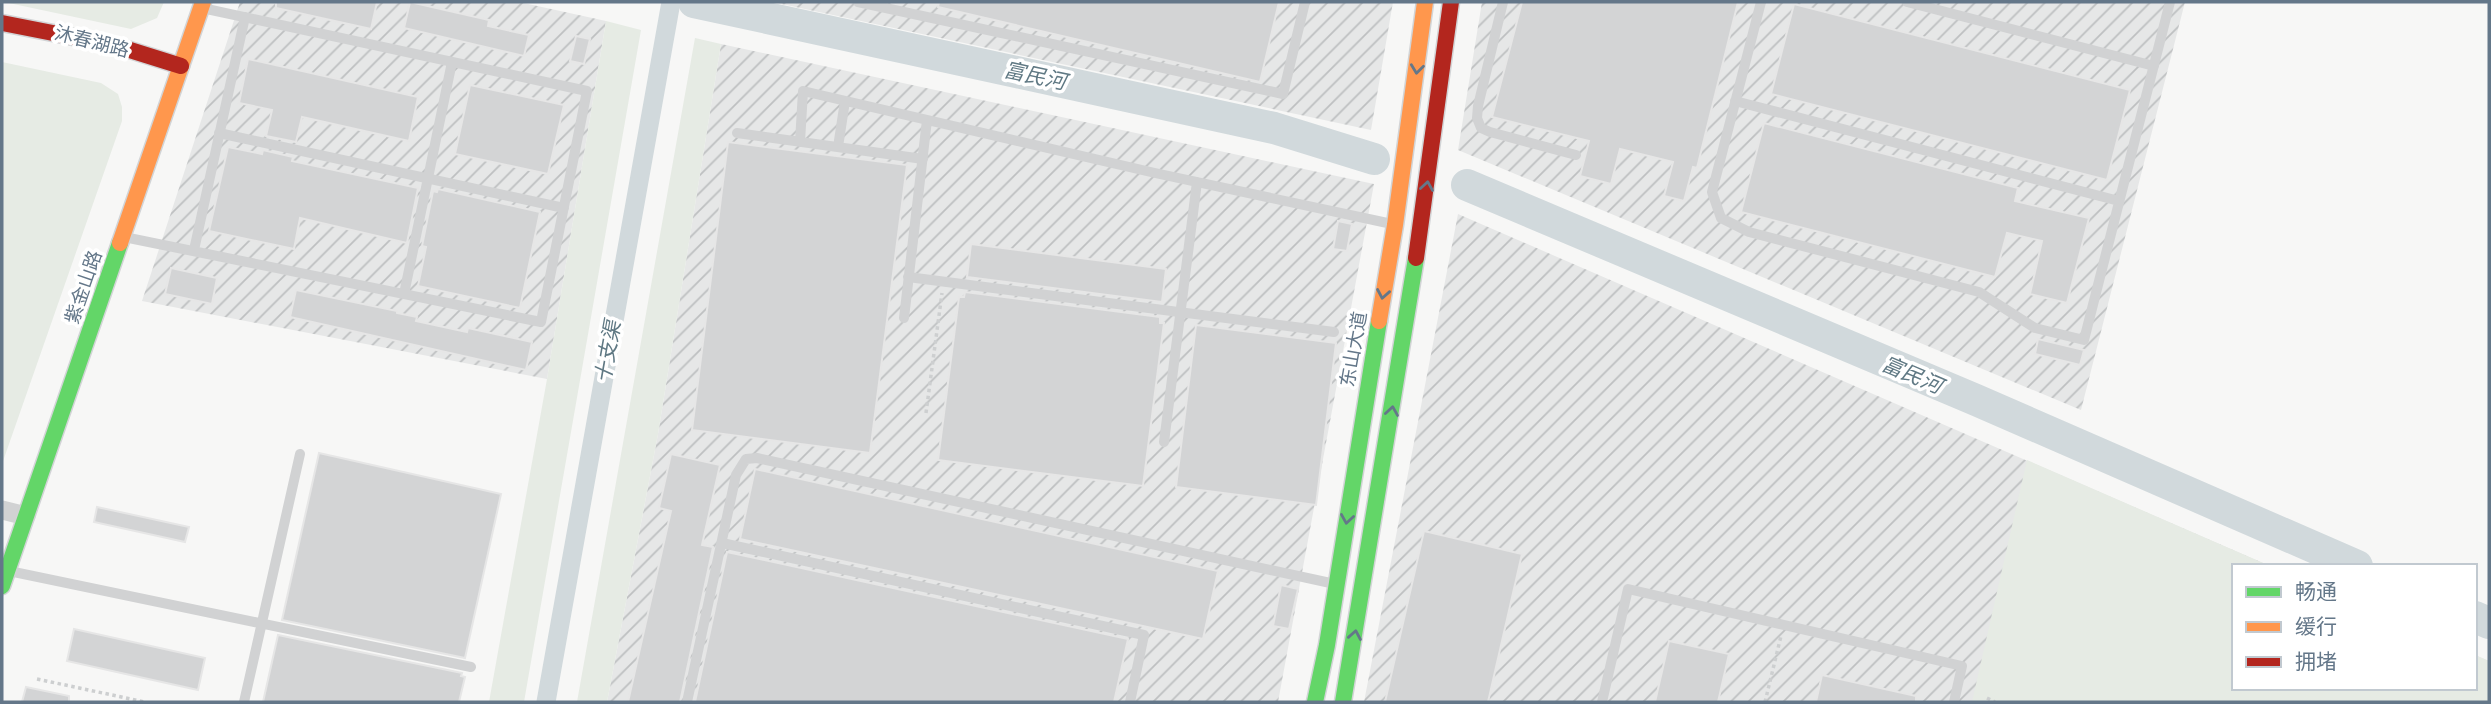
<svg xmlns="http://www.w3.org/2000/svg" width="2491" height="704" font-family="Commissioner,'Noto Sans SC',sans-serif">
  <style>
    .industrial { fill: url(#industrial-furrows) }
    .grass { fill: #e6ebe4 }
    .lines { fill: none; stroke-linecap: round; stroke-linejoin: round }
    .canal { stroke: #d1d9dc; stroke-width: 19 }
    .river { stroke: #d1d9dc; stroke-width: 32 }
    .building { fill: #d3d4d5; stroke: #e6e6e6; stroke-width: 2 }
    .fast-casing { stroke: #d2d4d6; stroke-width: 19 }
    .slow-casing { stroke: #d2d4d6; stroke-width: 19 }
    .jam-casing { stroke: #d2d4d6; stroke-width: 19 }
    .path { stroke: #cdcfd0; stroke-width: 3.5; stroke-dasharray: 3.5 3.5; stroke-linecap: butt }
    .lane { stroke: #d1d2d3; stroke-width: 10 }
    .street { stroke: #d1d2d3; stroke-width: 19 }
    .fast { stroke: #63d668; stroke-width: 16 }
    .slow { stroke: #ff974d; stroke-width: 16 }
    .jam { stroke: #b3261e; stroke-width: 16 }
    .oneway { stroke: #647789 }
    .labels { text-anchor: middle; stroke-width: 7; stroke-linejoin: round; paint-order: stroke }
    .street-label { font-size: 19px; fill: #647789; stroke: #fff }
    .water-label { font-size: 21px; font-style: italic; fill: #607984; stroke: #fff }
  </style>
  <defs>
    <pattern id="industrial-furrows" width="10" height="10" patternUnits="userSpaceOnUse" patternTransform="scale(1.75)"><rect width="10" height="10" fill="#e6e7e7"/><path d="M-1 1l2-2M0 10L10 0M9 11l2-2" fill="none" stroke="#bec0c1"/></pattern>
  </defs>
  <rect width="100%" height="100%" fill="#f7f7f6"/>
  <path class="industrial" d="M240,2H519L606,21L547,379L142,301Z
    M772,2H1393L1371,130Z
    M1482,2H2185L2081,410L1458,150Z
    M721,44L1374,184L1278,702H607L658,434Z
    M1458,214L2270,566H2234V688H2475V655L2489,661V702H1364Z"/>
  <path class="grass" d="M4,2H164L157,18L131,29Z
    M606,21L641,30L524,702H489L547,379Z
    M695,38L721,44L658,434L607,702H577Z
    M2,62L101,83L118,94L122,107V121L2,464Z
    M2027,460L2270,566H2234V688H2475V655L2489,661V702H1972Z"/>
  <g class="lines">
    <path class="canal" d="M546,702L671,2"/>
    <path class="river" d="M694,2L1274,128L1374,159
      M1467,185L1976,400L2357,566
      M2475,617L2489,623"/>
  </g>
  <path class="building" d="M276,2H377L371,29L276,8Z
    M410,2L489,20L488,26L529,35L524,56L404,28Z
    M939,2H1279L1260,82L938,7Z
    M1522,2H1738L1697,168L1693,167L1684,201L1664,196L1673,162L1620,149L1611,184L1580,176L1589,141L1492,117Z
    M1794,4L2130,90L2107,180L1771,94Z
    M576,36L590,39L584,64L570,61Z
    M248,59L418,97L409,141L302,117L296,142L266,136L272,110L239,103Z
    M470,85L564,105L548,174L455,154Z
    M1764,123L2018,188L2015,201L2089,218L2067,303L2030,294L2042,241L2007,233L1995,277L1741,212Z
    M728,142L907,165L870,453L692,430Z
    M228,147L262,154L263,150L293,157L292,161L418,188L407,243L300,218L294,249L209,231Z
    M438,189L540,212L520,308L418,286L426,247L422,246L433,191L437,192Z
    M1338,221L1352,224L1347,251L1333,249Z
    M971,244L1166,269L1162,302L967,277Z
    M171,268L217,278L212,304L165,294Z
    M296,290L397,311V313L417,317L416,321L467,332L468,328L532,342L526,370L290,317Z
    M965,292L1160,317V323H1164L1143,486L938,460L959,297H964Z
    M1196,325L1336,343L1316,505L1176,487Z
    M2038,339L2084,350L2080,365L2035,354Z
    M319,453L501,494L465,658L282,620Z
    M671,454L720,465L702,545L713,547L680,702H628L671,511L659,508Z
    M755,469L1218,571L1203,639L740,539Z
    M97,507L189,527L185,542L94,522Z
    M1424,531L1522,554L1488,702H1385Z
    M727,552L1128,639L1114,702H695Z
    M1281,585L1298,589L1289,629L1273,626Z
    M74,629L205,658L198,690L67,661Z
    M278,635L462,673L461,676L465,677L459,702H263Z
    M1669,641L1729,654L1718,702H1655Z
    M1822,675L1916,696V702H1816Z
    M26,687L69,696V702H22Z"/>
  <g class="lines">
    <defs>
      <path id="fast" d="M2,586L120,243
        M1315,702L1327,645L1379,321
        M1343,702L1416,258"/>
      <path id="slow" d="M120,243L203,2
        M1379,321L1395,225L1425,2"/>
      <path id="jam" d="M2,23L114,45L181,66
        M1416,258L1451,2"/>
    </defs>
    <use href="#fast" class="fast-casing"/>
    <use href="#slow" class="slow-casing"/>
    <use href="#jam" class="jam-casing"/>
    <path class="path" d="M926,413L942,293
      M37,679L145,702
      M1987,698L1995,702
      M1765,702L1781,636"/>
    <path class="lane" d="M858,2L1283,94L1305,2
      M1503,2L1478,106L1477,118L1481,128L1490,132L1576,155
      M1761,2L1712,192L1721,218L1749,232L1979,292L2035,328L2084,340L2170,2
      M1907,2L2154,66
      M1735,101L2119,201
      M219,133L564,208
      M737,133L923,159
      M800,142L803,91L1155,173L1392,224
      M838,147L845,101
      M124,237L541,322L587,91L202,8
      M194,250L245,17
      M908,277L1334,332
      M404,294L452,62
      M904,318L927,120
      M1164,442L1197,182
      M722,543L1144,635L1130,702
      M9,571L471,667
      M244,702L300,454
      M687,702L736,475L746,459L757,458L1335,584
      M1602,702L1628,589L1962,666L1954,702"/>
    <path class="street" d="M2,510L26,516"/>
    <use href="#fast" class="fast"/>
    <use href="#slow" class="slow"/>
    <use href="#jam" class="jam"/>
  </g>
  <defs><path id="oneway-chevron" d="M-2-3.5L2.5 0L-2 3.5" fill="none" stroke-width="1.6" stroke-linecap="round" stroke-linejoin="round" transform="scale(1.75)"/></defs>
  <g class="oneway">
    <use href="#oneway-chevron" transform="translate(1417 69) rotate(97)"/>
    <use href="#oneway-chevron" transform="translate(1427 186) rotate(-81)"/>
    <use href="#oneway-chevron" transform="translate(1383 294) rotate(100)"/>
    <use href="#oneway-chevron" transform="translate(1392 411) rotate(-81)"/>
    <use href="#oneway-chevron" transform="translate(1347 519) rotate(99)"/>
    <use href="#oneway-chevron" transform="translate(1355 635) rotate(-80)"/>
  </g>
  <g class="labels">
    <g class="street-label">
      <text transform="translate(92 41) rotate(14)" y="7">沐春湖路</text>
      <text transform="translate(83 287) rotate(-71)" y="7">紫金山路</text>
      <text transform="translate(1353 349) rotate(-80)" y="7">东山大道</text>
    </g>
    <g class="water-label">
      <text transform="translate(1035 76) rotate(12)" y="7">富民河</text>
      <text transform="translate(608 352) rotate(-80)" y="7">十支渠</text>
      <text transform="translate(1912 375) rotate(23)" y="7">富民河</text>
    </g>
  </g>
  <rect width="2491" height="704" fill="none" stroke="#647789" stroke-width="7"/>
  <rect x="2232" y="564" width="245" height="126" fill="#ffffff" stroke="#c1c9d0" stroke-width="2"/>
  <rect x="2246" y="587" width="35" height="10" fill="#63d668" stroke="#c1c9d0" stroke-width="2"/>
  <text x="2295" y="599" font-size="21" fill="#647789">畅通</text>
  <rect x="2246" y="622" width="35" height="10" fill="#ff974d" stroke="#c1c9d0" stroke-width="2"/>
  <text x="2295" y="634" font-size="21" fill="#647789">缓行</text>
  <rect x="2246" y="657" width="35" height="10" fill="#b3261e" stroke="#c1c9d0" stroke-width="2"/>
  <text x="2295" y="669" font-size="21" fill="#647789">拥堵</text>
</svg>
